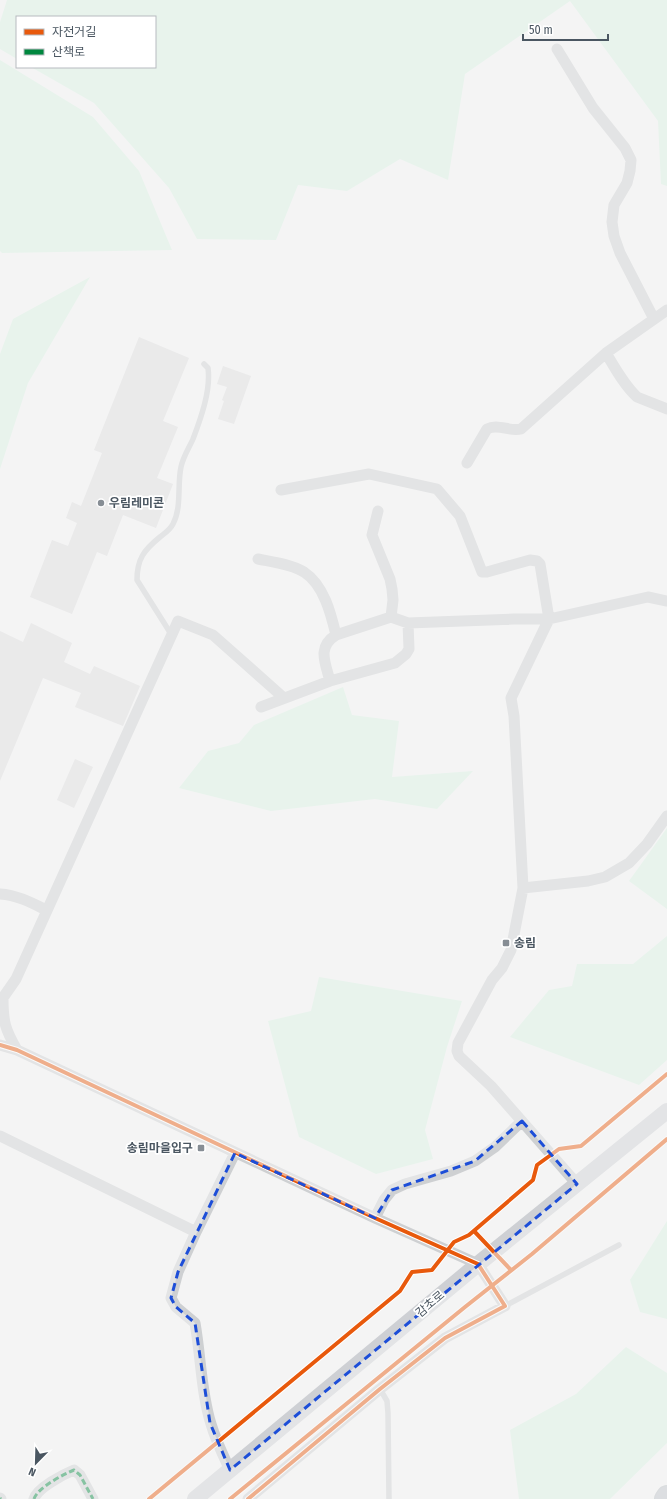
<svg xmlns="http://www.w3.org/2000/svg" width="667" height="1499" font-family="'Fira Sans Condensed','Noto Sans KR',sans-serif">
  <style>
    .green { fill: #d9f2e3 }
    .building { fill: #ddddde }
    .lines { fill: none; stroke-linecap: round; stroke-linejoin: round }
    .highway-casing { stroke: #b9bec3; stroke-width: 22 }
    .lane { stroke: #ced0d2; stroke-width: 5.5 }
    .street { stroke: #ced0d2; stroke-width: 11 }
    .secondary { stroke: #ced0d4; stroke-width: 16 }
    .highway { stroke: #bec4c9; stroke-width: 20 }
    .quiet { stroke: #00873e; stroke-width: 3; stroke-dasharray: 6 3; stroke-linecap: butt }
    .cycleway-casing { stroke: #fff; stroke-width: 6 }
    .cycleway { stroke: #e8590c; stroke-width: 4 }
    .marked { fill: none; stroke: #1d4ed8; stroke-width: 3; stroke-dasharray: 8 5; stroke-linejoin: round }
    .poi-dot { fill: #868d94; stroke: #fff; stroke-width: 1.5 }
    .labels { text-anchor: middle; stroke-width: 3.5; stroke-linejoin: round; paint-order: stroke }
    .poi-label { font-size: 12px; font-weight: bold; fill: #4a5661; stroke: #fff; text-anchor: start }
    .street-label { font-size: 12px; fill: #4a5661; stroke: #fff }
  </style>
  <rect width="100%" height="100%" fill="#f4f4f4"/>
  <path class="green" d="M7,0H667V186L661,184L658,121L570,1L465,74L448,180L400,159L347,191L298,185L276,240L197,239L169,188L94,103L31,67H155V17H17V59L0,49V22Z
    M0,60L93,117L139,171L172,250L2,253L0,251Z
    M90,277L28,383L0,469V354L13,319Z
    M343,687L352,715L399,721L392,777L473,771L437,809L375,799L271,811L179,788L208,751L239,743L254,725Z
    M667,828V909L629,881Z
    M667,936V1060L639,1085L510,1037L549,990L572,986L577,964H633Z
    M319,977L462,1001L447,1047L425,1130L433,1159L376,1174L299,1137L268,1021L311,1011Z
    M667,1221V1319L640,1312L630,1280Z
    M626,1347L667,1373V1443L610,1499H519L510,1430L576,1394Z"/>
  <path class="building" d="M139,337L189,358L163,421L178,427L157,478L173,484L156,528L123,515L107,556L97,552L72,614L30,597L52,540L68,546L77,523L66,518L72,502L81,506L102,453L94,450Z
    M223,366L251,376L234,424L218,419L224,401L222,400L227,387L217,384Z
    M31,623L72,643L64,662L90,674L94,666L140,686L123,726L75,707L81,693L43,678L0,781V631L23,642Z
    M75,759L93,767L74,808L57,800Z"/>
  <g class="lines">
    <defs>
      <path id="highway" d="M665,1499L667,1496"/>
    </defs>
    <use href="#highway" class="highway-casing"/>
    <path class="lane" d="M171,634L137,580C137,559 144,550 160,537C165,533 170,530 173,524C182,507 177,485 181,467C183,457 189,448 193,439C201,418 211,390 208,368L204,364
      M505,1306L619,1245
      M380,1389L387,1401L388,1413L389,1499"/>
    <path class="street" d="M557,49L593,108L625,148L631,160L630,171L627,183L614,205L612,222L614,236L620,253L654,319
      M606,353L667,310
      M467,463L487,429C498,423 509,432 521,429L606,353C615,368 624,385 637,397L667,409
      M281,490L369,474L437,489L460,516L482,572H487L530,560L537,561L540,564L549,619L511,698L514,716L523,888
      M378,511L372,535L390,579L392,589L393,600L391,617L408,623L514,619H549L648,597L667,601
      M258,559C273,562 291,564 304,572C324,585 331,614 336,635C317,647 325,662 330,681
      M336,635L391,617
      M261,707L330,681L395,663L406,654L409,649L408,623
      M0,894C17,895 32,903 46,910
      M3,998C3,1022 5,1029 17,1050
      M0,1002L16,979L178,621L213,635L284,698
      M0,1045L17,1050L375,1218L478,1264L505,1306L445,1338L380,1389L248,1499
      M0,1136L196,1232L235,1153
      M577,1184L491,1086L459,1056L457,1051L458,1043L492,980L502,968L511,950L523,888L588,881L605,877L629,863L647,844L667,816
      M375,1218L384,1200L392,1190L405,1184L451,1171L475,1161L495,1147L522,1121
      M196,1232L178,1272L171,1298L176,1307L195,1323C201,1357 201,1392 211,1424C216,1441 223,1455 230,1470
      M0,1498L1,1499
      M34,1499C37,1488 64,1474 74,1470L80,1475L93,1499"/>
    <path class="secondary" d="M195,1499L478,1264L667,1111"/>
    <use href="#highway" class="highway"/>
    <path class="quiet" d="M0,1498L1,1499
      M34,1499C37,1488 64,1474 74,1470L80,1475L93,1499"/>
    <defs>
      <path id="cycleway" d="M0,1045L17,1050L375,1218L478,1264L505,1306L445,1338L380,1389L248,1499
        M474,1231L511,1270
        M149,1499L400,1291L412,1272L432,1270L454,1242L469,1235L533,1180L537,1165L559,1149L581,1146L667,1074
        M230,1499L465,1307L532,1254L667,1139"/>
    </defs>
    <use href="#cycleway" class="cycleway-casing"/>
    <use href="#cycleway" class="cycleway"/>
  </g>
  <path d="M0 0H667V1499H0ZM522,1121L577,1184L230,1470L210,1423L195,1323L176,1307L171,1298L178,1272L235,1153L375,1218L392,1190L475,1161Z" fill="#f4f4f4" fill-opacity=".55" fill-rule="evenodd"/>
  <path class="marked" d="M522,1121L577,1184L230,1470L210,1423L195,1323L176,1307L171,1298L178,1272L235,1153L375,1218L392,1190L475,1161Z"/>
  <g class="poi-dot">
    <circle cx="101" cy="503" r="4"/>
    <rect x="502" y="939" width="8" height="8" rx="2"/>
    <rect x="197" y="1144" width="8" height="8" rx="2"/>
  </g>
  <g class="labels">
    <g class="poi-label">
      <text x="109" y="507">우림레미콘</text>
      <text x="514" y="947">송림</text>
      <text x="193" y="1152" text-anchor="end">송림마을입구</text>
    </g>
    <g class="street-label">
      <text transform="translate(430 1304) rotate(-40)" y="4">감초로</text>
    </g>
  </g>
  <rect x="16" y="16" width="140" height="52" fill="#ffffff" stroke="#b7bbc0"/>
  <rect x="24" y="29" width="20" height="6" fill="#e8590c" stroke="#b7bbc0"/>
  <text x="52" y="36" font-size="12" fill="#4a5661">자전거길</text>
  <rect x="24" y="49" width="20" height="6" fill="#00873e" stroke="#b7bbc0"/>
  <text x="52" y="56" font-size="12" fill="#4a5661">산책로</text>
  <g transform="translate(36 1463) rotate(203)" stroke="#ffffff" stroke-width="3" paint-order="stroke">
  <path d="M0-3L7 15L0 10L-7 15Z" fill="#4a5661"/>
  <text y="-6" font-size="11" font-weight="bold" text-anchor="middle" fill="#4a5661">N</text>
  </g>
  <path d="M523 34v6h85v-6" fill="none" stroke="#4a5661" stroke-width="2"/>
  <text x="529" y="34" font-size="12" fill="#4a5661" stroke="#ffffff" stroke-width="3" paint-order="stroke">50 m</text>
</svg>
